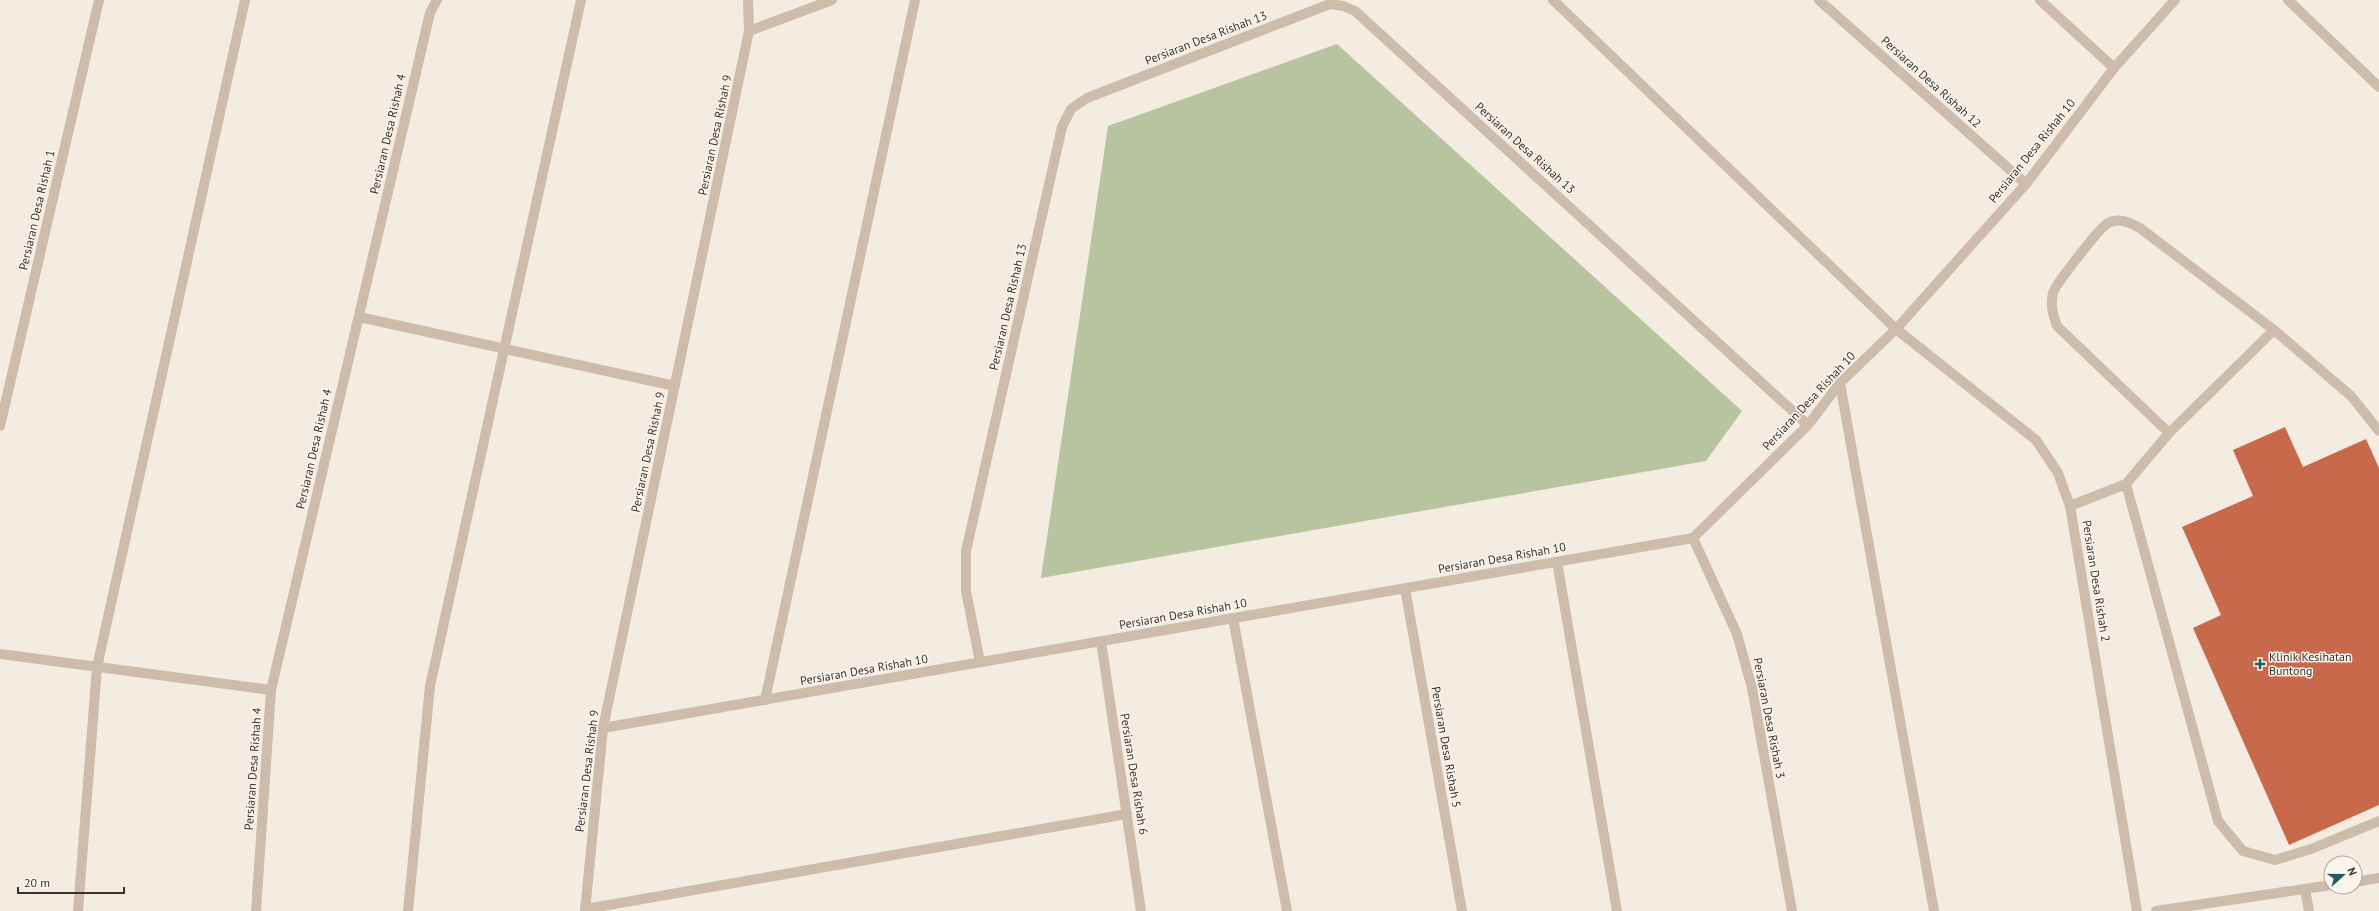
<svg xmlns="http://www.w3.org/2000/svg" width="2379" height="911" font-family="'PT Sans',sans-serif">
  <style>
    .green { fill: #b8c4a0 }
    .building { fill: #c8694b }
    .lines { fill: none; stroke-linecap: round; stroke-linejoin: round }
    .lane { stroke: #cdbbac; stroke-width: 10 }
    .street { stroke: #cdbbac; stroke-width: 10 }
    .poi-dot { fill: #1f5a5e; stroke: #fbf5ee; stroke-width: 1.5 }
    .labels { text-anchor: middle; stroke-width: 3; stroke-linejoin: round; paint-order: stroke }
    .street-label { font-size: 12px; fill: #3b302b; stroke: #fbf5ee }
    .poi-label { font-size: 12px; fill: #3b302b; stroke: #fbf5ee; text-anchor: start }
  </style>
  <rect width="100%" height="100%" fill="#f4ebe1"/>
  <path class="green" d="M1337,44L1742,411L1706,461L1041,578L1108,126Z"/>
  <path class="building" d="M2285,427L2303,467L2366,439L2379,468V805L2289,845L2193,628L2221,615L2182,527L2253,496L2233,450Z"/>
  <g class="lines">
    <path class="lane" d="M1553,0L1896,329
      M2040,0L2114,68
      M749,31L832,0
      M359,317L675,386
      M1840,383L1934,911
      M2169,433L2274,330
      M2126,484L2218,821L2243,851L2275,860L2311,849L2379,821
      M2070,506L2126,484L2169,433L2057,326C2053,314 2050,306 2053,293C2055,285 2100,227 2108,223C2119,217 2130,223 2140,228L2274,330L2351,396L2379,431
      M1557,562L1617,911
      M1233,618L1287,911
      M765,700L915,0
      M2305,889L2309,911
      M586,909L1127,814
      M78,911L97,667L245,0
      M408,911L430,686L581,0"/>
    <path class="street" d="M1819,0L2026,184
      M2288,0L2379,87
      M1896,329L2036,440L2058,473L2070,506L2137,911
      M0,426L99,0
      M1693,538L1737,634L1752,688L1792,911
      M1405,588L1462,911
      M1101,641L1141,911
      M0,654L271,690
      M980,662L966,591V551L1062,127L1071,109L1087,98L1330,4L1343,6L1355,11L1808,425
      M603,728L1693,538L1808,425L1840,383L1896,329L2026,184L2114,68L2175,0
      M2355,882L2379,878
      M256,911L271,690L430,13L437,0
      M585,911L603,728L749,31L748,0
      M2156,911L2331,885"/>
  </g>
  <path class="poi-dot" d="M2258 658h4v4h4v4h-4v4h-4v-4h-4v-4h4z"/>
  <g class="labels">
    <g class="street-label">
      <text transform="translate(1206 38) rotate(-21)" y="4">Persiaran Desa Rishah 13</text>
      <text transform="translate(1931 82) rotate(42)" y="4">Persiaran Desa Rishah 12</text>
      <text transform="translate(388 134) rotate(-77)" y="4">Persiaran Desa Rishah 4</text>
      <text transform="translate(715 135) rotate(-78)" y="4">Persiaran Desa Rishah 9</text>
      <text transform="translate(1525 148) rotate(42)" y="4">Persiaran Desa Rishah 13</text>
      <text transform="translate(2032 151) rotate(-51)" y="4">Persiaran Desa Rishah 10</text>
      <text transform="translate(37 210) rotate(-77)" y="4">Persiaran Desa Rishah 1</text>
      <text transform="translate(1008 307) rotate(-77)" y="4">Persiaran Desa Rishah 13</text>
      <text transform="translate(1809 401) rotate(-47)" y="4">Persiaran Desa Rishah 10</text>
      <text transform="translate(314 449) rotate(-77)" y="4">Persiaran Desa Rishah 4</text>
      <text transform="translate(648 452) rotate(-78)" y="4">Persiaran Desa Rishah 9</text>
      <text transform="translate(1502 558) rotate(-10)" y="4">Persiaran Desa Rishah 10</text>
      <text transform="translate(2096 581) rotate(81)" y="4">Persiaran Desa Rishah 2</text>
      <text transform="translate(1183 614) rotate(-10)" y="4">Persiaran Desa Rishah 10</text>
      <text transform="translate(864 670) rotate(-10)" y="4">Persiaran Desa Rishah 10</text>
      <text transform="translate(1769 718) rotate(79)" y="4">Persiaran Desa Rishah 3</text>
      <text transform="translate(1446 747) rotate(80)" y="4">Persiaran Desa Rishah 5</text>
      <text transform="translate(253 769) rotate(-86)" y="4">Persiaran Desa Rishah 4</text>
      <text transform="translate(587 771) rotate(-83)" y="4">Persiaran Desa Rishah 9</text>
      <text transform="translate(1134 774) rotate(81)" y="4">Persiaran Desa Rishah 6</text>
    </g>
    <g class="poi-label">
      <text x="2269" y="661">Klinik Kesihatan<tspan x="2269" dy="14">Buntong</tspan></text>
    </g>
  </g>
  <g transform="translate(2343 875) rotate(69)"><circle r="19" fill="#fbf5ee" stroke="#aea6a0"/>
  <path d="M0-3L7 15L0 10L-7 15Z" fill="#1f5a5e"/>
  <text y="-6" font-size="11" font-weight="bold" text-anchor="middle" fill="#3b302b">N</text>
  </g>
  <path d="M18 887v6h106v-6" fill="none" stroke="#3b302b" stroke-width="2"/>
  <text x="24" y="887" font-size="12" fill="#3b302b" stroke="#fbf5ee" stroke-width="3" paint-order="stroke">20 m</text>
</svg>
